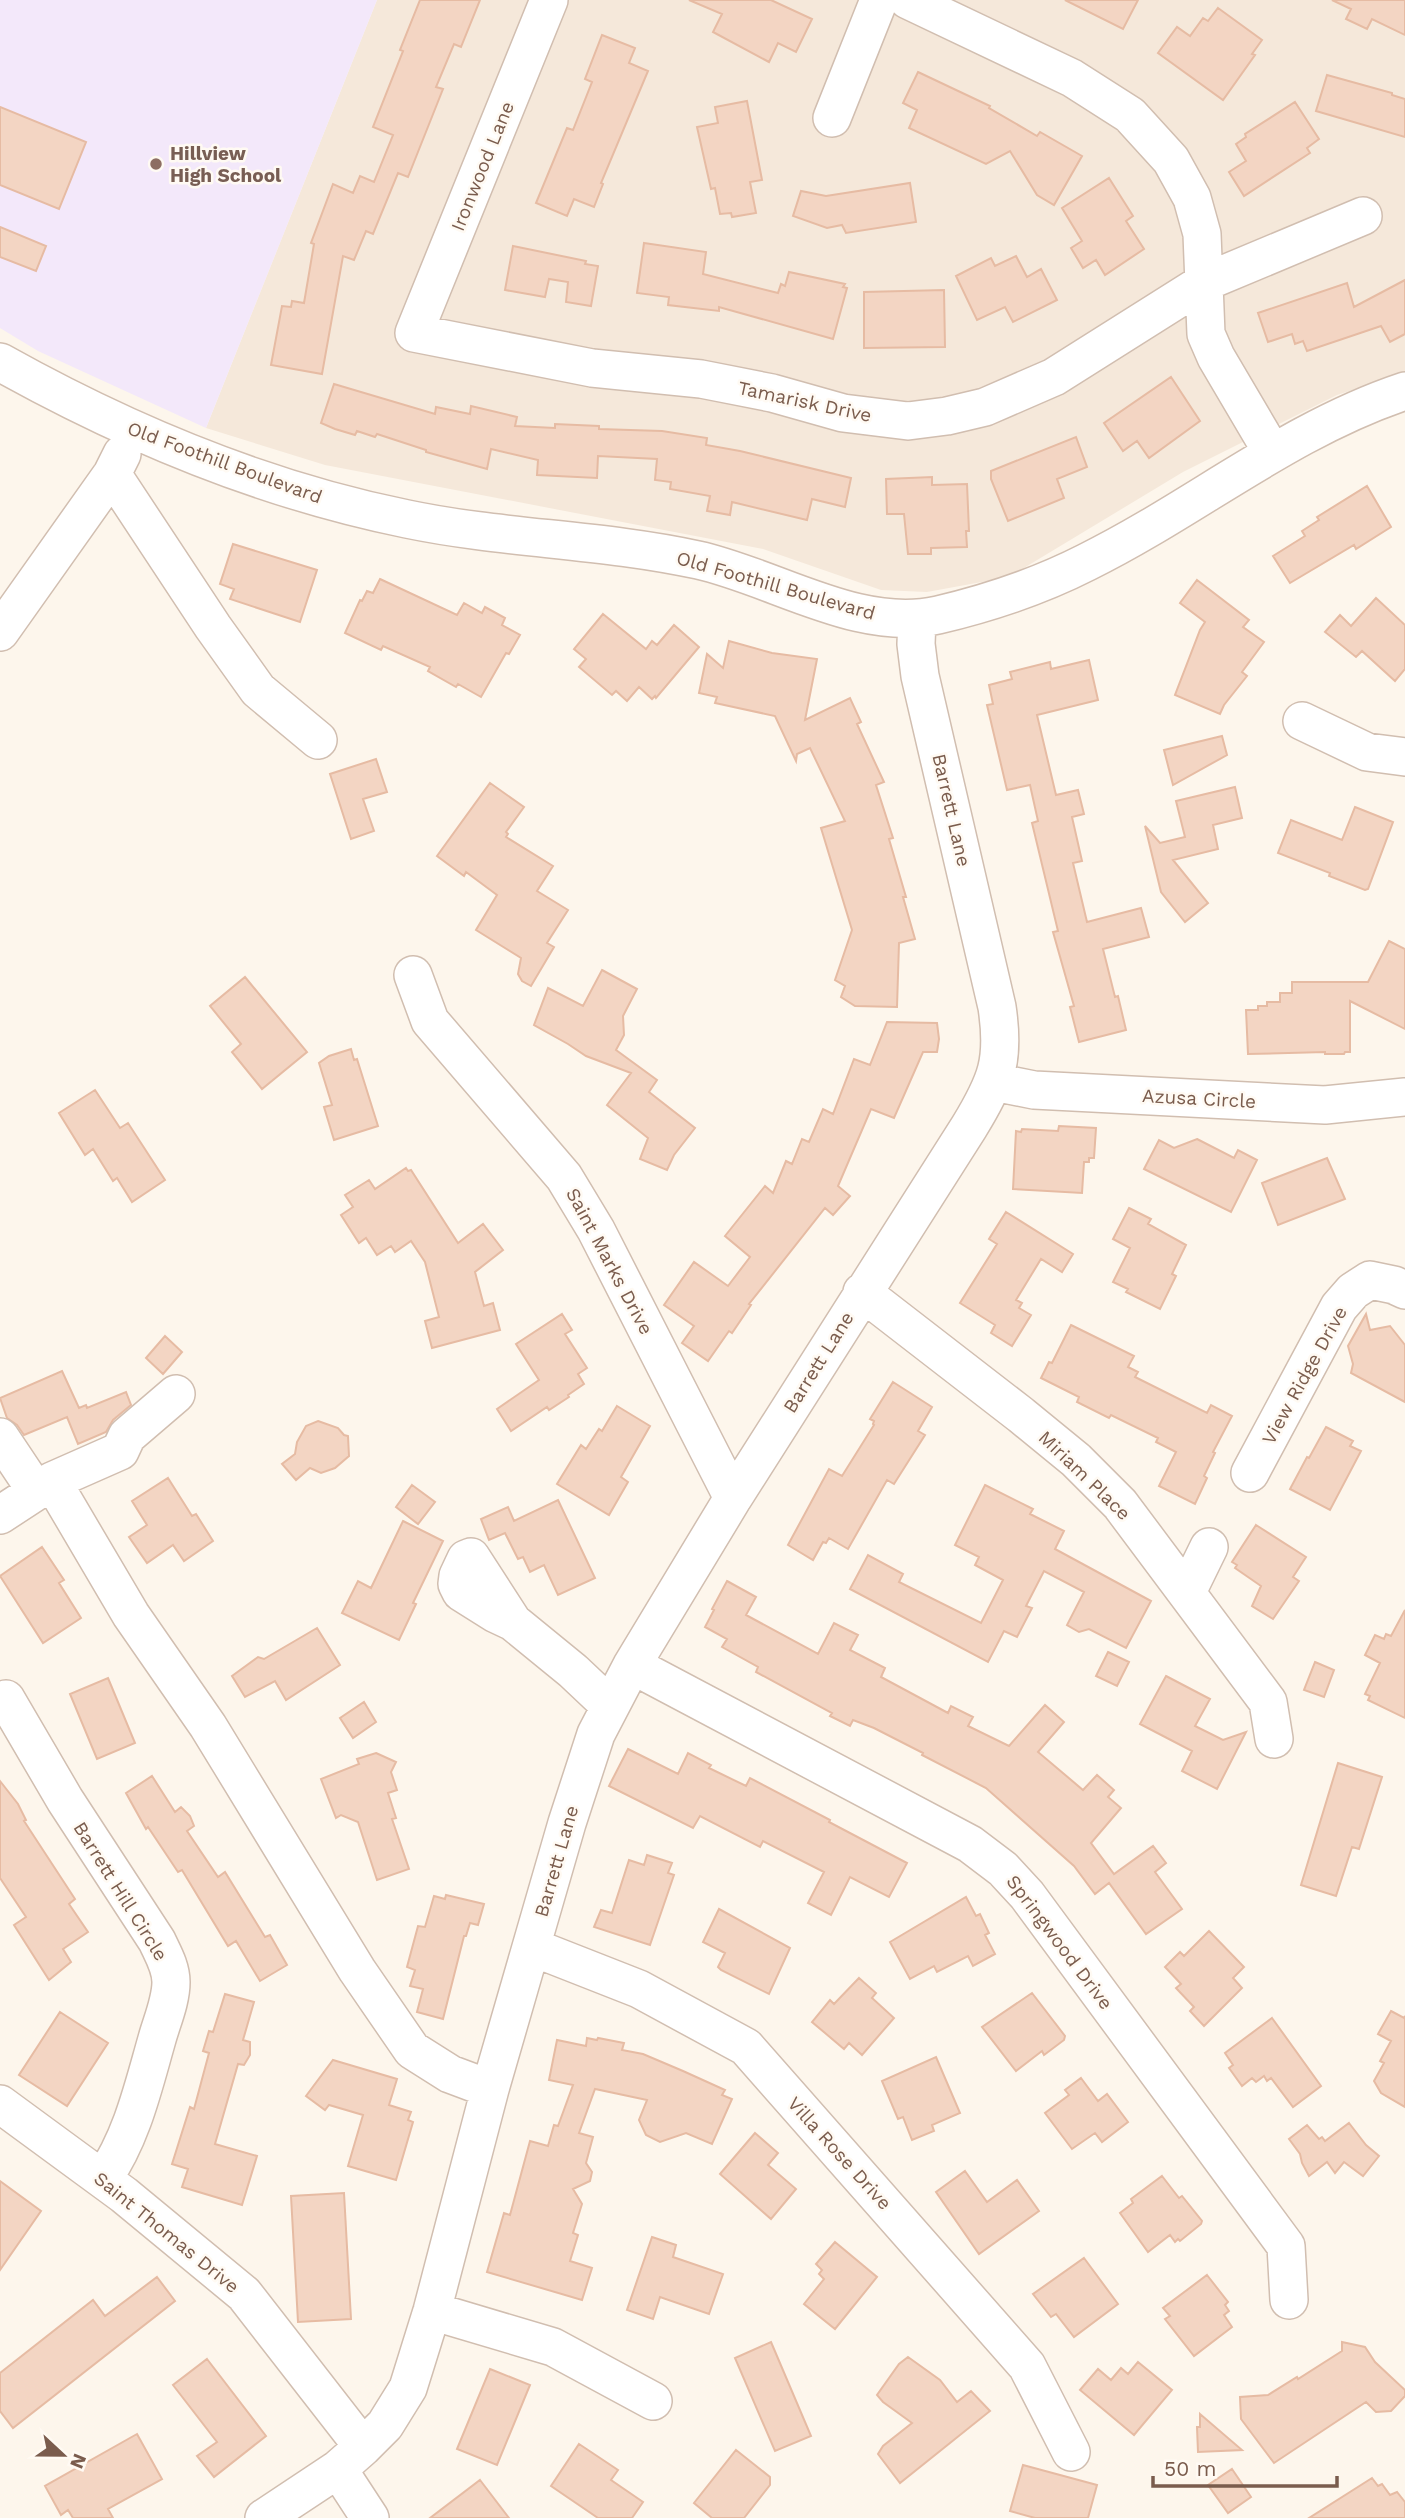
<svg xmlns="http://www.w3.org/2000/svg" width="1405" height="2518" font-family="'Work Sans',sans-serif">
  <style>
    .residential { fill: #f5e8da }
    .education { fill: #f3e8fa }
    .building { fill: #f3d5c3; stroke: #e6bba3; stroke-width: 2 }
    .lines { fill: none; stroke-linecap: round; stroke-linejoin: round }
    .minor-casing { stroke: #d1beb0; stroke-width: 40 }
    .minor { stroke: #fff; stroke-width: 37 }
    .education-dot { fill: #8d6e63; stroke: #fffaf3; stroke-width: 2.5 }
    .labels { text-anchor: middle; stroke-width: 5; stroke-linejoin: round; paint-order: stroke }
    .education-label { font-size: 19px; font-weight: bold; fill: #785e54; stroke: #fffaf3; text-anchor: start }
    .street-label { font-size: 19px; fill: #7a5c4d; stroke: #fffaf3 }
  </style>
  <rect width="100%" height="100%" fill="#fdf6ec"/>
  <path class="residential" d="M377,0H1405V373L1337,395L1183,472L1009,577L927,592L881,590L763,549L325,465L206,428Z"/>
  <path class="education" d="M0,0H377L206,428L38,351L0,328Z"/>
  <path class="building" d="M420,0H480L461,47L454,44L436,87L443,89L408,177L398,173L373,234L366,231L354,260L343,256L322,374L271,365L282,306L291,307L292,301L304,303L314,244L311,243L333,184L353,193L360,176L374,182L393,135L373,127L403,51L400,50Z
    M689,0H771L812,19L796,52L778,43L769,62L713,32L722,14Z
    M1065,0H1138L1123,29Z
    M1332,0H1405V35L1372,19L1367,29L1346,19L1351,9Z
    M1218,8L1262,40L1252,54L1255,55L1223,100L1158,53L1177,27L1190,36L1203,18L1208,21Z
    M602,35L635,48L629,63L648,71L601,183L603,184L594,207L574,199L567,216L536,203L567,128L573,130L592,82L585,79Z
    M918,72L990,106L989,108L1037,136L1040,132L1082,156L1054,205L1037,195L1010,151L986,164L909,128L917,110L903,103Z
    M1327,75L1392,93V95L1405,99V137L1316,111Z
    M747,101L762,180L750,182L756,213L732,217L731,213L720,214L715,188L711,189L697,127L718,123L715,107Z
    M1295,102L1319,139L1307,148L1310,153L1244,196L1229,172L1246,161L1236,144L1246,137L1245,134Z
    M0,107L86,142L59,209L0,185Z
    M1109,178L1133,216L1126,221L1144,249L1105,275L1096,260L1083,268L1071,248L1082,241L1062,208Z
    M910,183L916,222L846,233L842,225L827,228L793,216L801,191L826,196Z
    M0,227L46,246L36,271L0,257Z
    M644,243L706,252L703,274L778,293L781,284L785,286L789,272L845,284L843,287L847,288L833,339L719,307V311L668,305L669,297L637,293Z
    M513,246L586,261L585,264L598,266L591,306L566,302L568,282L549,279L545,297L505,290Z
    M1016,256L1027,277L1041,269L1057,300L1013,322L1005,307L977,320L956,276L991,258L995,266Z
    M1405,280V334L1390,342L1381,326L1307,351L1303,341L1295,344L1292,334L1268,342L1258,313L1347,283L1354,307Z
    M944,290L945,347L864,348V292Z
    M1171,377L1200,421L1149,458L1137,441L1123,451L1104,423Z
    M334,384L435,414L436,407L470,414L471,406L517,417L515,426L555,428V424L599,426V429L662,431L707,438L706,445L740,451L851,478L845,507L812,499L807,520L732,502L730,515L707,511L710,496L670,489L671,482L655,480L657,459L598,456L597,478L537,475L538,460L491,449L487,469L426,452V450L377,434L375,437L357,431L355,435L335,429L321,423Z
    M1076,437L1087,467L1057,479L1064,498L1008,521L991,479V471Z
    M932,477V485L967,484L969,531H966L967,547L931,548V554H908L904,514H887L886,479Z
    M1367,486L1391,527L1356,549L1354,545L1290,583L1273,556L1305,536L1302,531L1319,520L1317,517Z
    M233,544L317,570L300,622L230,599L234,589L220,584Z
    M380,579L457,615L464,603L482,613L485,607L505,618L502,625L520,635L509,654L506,653L481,697L458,684L456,687L428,671L430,667L383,646L381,650L345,633L360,600L362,601L367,591L373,593Z
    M1197,580L1249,620L1243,627L1264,642L1242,672L1247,676L1224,705L1220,714L1175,695L1200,630L1205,622L1180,603Z
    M1376,598L1405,625V669L1395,681L1362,651L1356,657L1325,632L1340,615L1351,626Z
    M603,614L646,649L652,641L657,645L674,625L699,647L656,698L655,696L652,699L639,687L627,701L616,691L612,695L579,667L586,659L574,649Z
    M729,641L772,653L817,659L805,720L850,698L861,722L857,724L884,782L876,785L893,838L889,839L906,897H903L915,939L899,943L897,1007L855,1006L841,997L845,986L835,980L852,930L821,828L845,821L810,748L797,754L796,761L775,716L715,703L717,697L699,693L707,654L723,668Z
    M1089,660L1098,700L1037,715L1056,795L1078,790L1084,814L1072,817L1082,861L1073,863L1087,922L1141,908L1149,937L1103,949L1115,997L1118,996L1126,1030L1079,1042L1070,1007L1074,1006L1053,932L1058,931L1032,823L1038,821L1030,785L1007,790L987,705L993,704L989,685L1012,679L1010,672L1050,662L1051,669Z
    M1222,736L1227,755L1173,785L1164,750Z
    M376,759L387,792L363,799L374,831L351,839L330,774Z
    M490,783L524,807L506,832L508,834L506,837L553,866L537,891L568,910L547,943L554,947L531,986L522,981L518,974L521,958L476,930L497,895L466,872L464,876L437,856Z
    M1235,787L1242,818L1213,825L1218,849L1173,860L1208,903L1185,922L1161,892L1145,826L1160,843L1185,837L1176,801Z
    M1355,807L1393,822L1368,889L1365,890L1329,876L1330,873L1278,853L1291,820L1342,840Z
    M1389,941L1405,949V1029L1350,1001V1052H1345L1344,1054H1325V1052L1248,1054L1246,1010H1258V1006H1267V1002H1280V993H1292V982H1368Z
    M602,970L637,989L623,1016L624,1035L616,1050L657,1080L649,1092L695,1128L674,1155L667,1170L640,1159L648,1138L607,1105L631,1073L586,1056L568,1044L534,1025L548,988L583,1006Z
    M245,977L307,1052L262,1089L232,1052L241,1044L210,1006Z
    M887,1022L937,1023L939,1039L937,1052H923L894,1118L871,1109L838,1186L850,1196L833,1215L825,1208L749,1304L751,1305L732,1333L729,1331L708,1361L682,1343L694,1326L664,1305L694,1262L728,1286L750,1257L725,1236L765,1186L773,1193L786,1161L792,1164L802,1139L809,1142L823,1109L833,1114L854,1059L870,1065Z
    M351,1049L354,1060L357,1059L378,1126L334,1140L324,1107L332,1105L319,1063L329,1056Z
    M95,1090L120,1128L128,1123L165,1180L132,1202L117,1178L113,1181L93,1149L85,1155L59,1113Z
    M1059,1126L1096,1128L1094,1158H1089V1162H1084L1082,1193L1013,1189L1016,1131L1021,1132L1022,1129L1058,1131Z
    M1197,1139L1234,1158L1238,1150L1257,1160L1231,1212L1144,1169L1159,1140L1174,1148Z
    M1327,1158L1345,1199L1278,1225L1262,1183Z
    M406,1168L408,1171L411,1170L458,1243L483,1224L503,1250L475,1272L484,1306L493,1303L500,1330L432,1348L425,1321L439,1317L425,1262L411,1241L395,1252L391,1246L377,1255L366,1238L359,1243L341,1215L353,1207L345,1195L369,1180L375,1189Z
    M1129,1208L1151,1219L1148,1224L1186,1245L1172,1274L1176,1276L1160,1309L1126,1292L1128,1289L1113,1282L1130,1248L1113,1239Z
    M1006,1212L1073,1254L1062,1272L1041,1259L1016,1300L1022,1303L1019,1308L1031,1315L1012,1346L991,1333L995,1325L960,1303L997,1244L989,1239Z
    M562,1314L572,1330L565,1334L587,1368L578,1374L584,1384L568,1395L569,1397L549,1410L547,1407L511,1431L497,1409L539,1380L516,1344Z
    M1366,1314L1370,1330L1390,1326L1405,1345V1402L1351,1373L1353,1364L1348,1346Z
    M1071,1325L1134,1356L1128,1367L1138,1372L1135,1377L1207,1413L1211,1405L1232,1416L1213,1452L1215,1453L1204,1476L1207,1478L1195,1504L1159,1486L1176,1452L1156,1442L1158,1438L1111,1415L1109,1418L1077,1402L1079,1397L1041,1378L1049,1362L1052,1363Z
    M165,1336L182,1352L163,1374L146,1358Z
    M62,1371L79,1408L86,1405L87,1408L126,1392L131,1405L113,1420L106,1432L78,1444L67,1417L24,1435L17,1425L7,1418L0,1398Z
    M893,1382L932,1407L918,1431L925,1435L894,1484L887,1480L848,1549L829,1538L826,1543L823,1542L813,1560L788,1545L829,1469L842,1476L874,1425L873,1424L874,1421L870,1419Z
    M617,1406L650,1426L621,1477L628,1482L609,1515L557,1484L581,1445L586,1449L599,1429L602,1431Z
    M318,1421L338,1428L344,1435L348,1436L349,1456L335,1468L321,1473L310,1468L296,1480L282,1464L295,1454L297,1442L306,1426Z
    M1326,1427L1353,1441L1350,1446L1361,1451L1330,1510L1290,1489L1307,1457L1309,1458Z
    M168,1478L192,1516L196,1514L213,1541L184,1561L173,1545L147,1563L129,1537L147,1525L132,1501Z
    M412,1485L435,1502L418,1524L396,1507Z
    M985,1485L1033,1509L1030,1514L1064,1531L1055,1549L1151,1601L1126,1648L1089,1629L1079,1632L1067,1625L1084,1592L1044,1571L1026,1606L1032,1608L1017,1637L1004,1631L988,1662L850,1589L868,1555L903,1574L899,1582L981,1623L1003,1580L975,1565L979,1557L955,1545Z
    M558,1500L595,1578L558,1595L544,1565L530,1572L523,1557L518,1559L505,1533L489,1540L481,1519L508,1507L514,1521Z
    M403,1521L443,1541L413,1603L416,1604L399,1640L342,1613L358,1581L371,1588Z
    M1256,1525L1306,1557L1293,1577L1299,1581L1273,1619L1252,1606L1261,1586L1235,1568L1237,1565L1232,1562Z
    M42,1547L64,1580L59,1583L81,1618L43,1643L0,1576Z
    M727,1581L756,1597L746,1615L818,1654L834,1623L858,1635L850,1650L885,1668L881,1677L948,1713L951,1706L973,1717L968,1726L1009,1746L1045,1705L1064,1722L1038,1752L1083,1790L1097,1775L1114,1790L1108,1797L1121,1808L1091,1843L1114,1874L1153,1846L1166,1863L1155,1872L1182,1909L1146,1934L1109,1883L1095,1894L1074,1866L986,1788L922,1755L923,1753L874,1728L853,1720L850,1726L830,1716L832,1713L756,1672L758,1667L722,1647L727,1639L705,1627L714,1610L712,1609Z
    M1405,1610V1718L1368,1700L1370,1696L1365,1694L1380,1663L1365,1655L1375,1635L1384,1639L1386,1634L1391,1636Z
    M317,1628L340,1665L286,1700L275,1681L245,1697L232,1676L258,1657L264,1659Z
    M1108,1652L1129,1662L1117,1686L1096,1676Z
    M1315,1662L1334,1670L1324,1697L1304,1690Z
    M1166,1676L1210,1699L1195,1726L1223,1740L1246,1732L1217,1789L1182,1771L1192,1751L1140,1724Z
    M108,1678L135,1743L97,1759L70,1694Z
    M364,1702L376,1722L353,1738L340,1718Z
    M628,1749L678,1774L688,1753L711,1765L709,1768L746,1786L750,1778L830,1820L829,1822L907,1863L889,1897L850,1877L831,1915L808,1903L824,1872L763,1841L760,1847L700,1816L693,1828L609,1786Z
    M376,1753L396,1762L391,1772L397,1790L388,1793L396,1818L392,1819L409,1869L377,1880L358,1822L341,1815L336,1818L321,1779L359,1764L357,1759Z
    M1338,1763L1382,1777L1359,1849L1352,1847L1336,1896L1301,1885Z
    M152,1776L175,1812L181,1807L190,1816L194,1826L187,1831L218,1877L225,1872L265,1937L270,1935L287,1965L260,1981L236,1941L228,1946L182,1870L178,1872L148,1827L146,1829L126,1793Z
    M0,1781L18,1804L26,1820L24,1821L75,1899L69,1904L88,1932L63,1949L71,1962L49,1980L14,1925L26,1917L0,1878Z
    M647,1855L672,1863L668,1873L674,1875L650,1945L594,1927L601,1910L612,1913L629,1860L644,1865Z
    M446,1895L484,1904L478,1925L470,1923L466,1936H464L443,2019L417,2012L423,1989L410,1986L415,1970L407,1967L418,1926L425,1927L434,1896L445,1899Z
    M966,1897L976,1916L980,1914L989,1933L985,1935L995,1954L973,1966L968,1956L937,1972L934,1966L910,1979L890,1942Z
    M719,1909L790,1948L769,1994L721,1970L718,1967L725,1953L703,1942Z
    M1209,1931L1244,1967L1233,1978L1242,1988L1204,2026L1190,2011L1194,2007L1176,1988L1181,1984L1165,1967L1180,1952L1184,1956Z
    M859,1978L876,1993L872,1998L894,2018L862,2055L849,2043L844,2049L812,2022L830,2000L834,2004Z
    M1032,1993L1065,2036L1064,2040L1044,2055L1042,2051L1016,2071L982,2027Z
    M225,1994L254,2002L243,2040L250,2042V2055L244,2065L238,2064L215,2144L257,2156L242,2205L182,2187L188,2169L172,2164L190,2107L194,2109L209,2053L203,2051L209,2031L213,2032Z
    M1391,2011L1404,2018L1405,2016V2107L1381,2093L1374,2081L1384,2063L1380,2061L1391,2041L1378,2034Z
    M60,2012L108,2043L67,2106L19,2075Z
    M1272,2018L1321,2086L1293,2107L1271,2078L1267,2081L1264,2076L1256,2082L1252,2078L1242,2086L1229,2068L1233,2065L1225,2053Z
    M587,2038L597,2040L598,2038L624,2043L622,2050L643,2054L683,2071L725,2090L722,2095L732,2099L712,2144L686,2133L660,2142L646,2135L639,2120L647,2100L595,2089L579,2133L593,2137L586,2163L592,2172L590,2181L573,2189L582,2204L573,2233L578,2235L570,2261L592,2268L582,2300L487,2272L504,2213L510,2215L530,2141L548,2146L554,2125L558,2126L573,2085L549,2080L557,2040L586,2046Z
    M936,2057L960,2113L932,2125L934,2131L912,2140L903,2117L898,2119L882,2081Z
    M333,2060L397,2079L389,2105L411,2112L408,2120L413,2122L396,2180L348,2166L363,2115L329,2105L325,2110L306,2096Z
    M1081,2078L1098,2101L1107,2094L1128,2122L1102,2142L1095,2133L1072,2149L1045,2113L1069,2095L1065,2090Z
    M1349,2123L1366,2145L1379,2156L1363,2176L1344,2162L1335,2173L1327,2162L1309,2176L1302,2163L1300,2154L1289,2139L1307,2125L1319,2139L1322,2137L1325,2141Z
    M755,2133L778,2153L768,2165L796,2189L771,2219L720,2174Z
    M965,2171L987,2202L1017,2180L1039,2211L979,2254L936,2192Z
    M1162,2176L1179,2198L1182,2196L1202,2221L1201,2224L1180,2241L1178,2239L1175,2242L1170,2235L1148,2252L1120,2213L1133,2203L1131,2199Z
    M0,2181L41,2211L0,2270Z
    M344,2193L351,2319L298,2322L291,2196Z
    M652,2237L676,2245L673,2257L723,2274L709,2314L660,2297L653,2319L627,2310Z
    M835,2242L877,2277L835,2329L804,2304L824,2279L819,2274L822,2270L816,2264Z
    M1084,2258L1118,2304L1074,2337L1056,2314L1051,2317L1033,2294Z
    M1207,2275L1228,2302L1225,2305L1229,2311L1224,2315L1232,2327L1194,2356L1165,2319L1170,2316L1163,2308Z
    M157,2277L175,2301L13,2428L0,2411V2373L93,2300L105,2316Z
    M771,2342L811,2436L775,2451L735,2358Z
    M1342,2342L1365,2347L1375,2362L1405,2390V2396L1391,2411L1376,2412L1366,2402L1274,2463L1241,2419L1240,2397L1268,2395L1297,2377L1298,2379L1342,2351Z
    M908,2357L940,2380L957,2402L971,2391L990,2411L900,2483L878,2454L883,2446L912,2423L883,2402L877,2395L899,2364Z
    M207,2359L266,2436L214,2477L197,2456L217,2442L173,2385Z
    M1138,2362L1172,2390L1134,2435L1080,2390L1098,2369L1111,2380L1121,2368L1128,2374Z
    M490,2369L530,2385L497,2465L457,2449Z
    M1200,2414L1242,2450L1198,2452L1197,2427H1200Z
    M137,2434L162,2479L108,2509L113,2518H73L68,2510L61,2515L45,2486Z
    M579,2444L618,2470L611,2480L643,2502L632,2518H598L551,2486Z
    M736,2450L770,2477V2485L744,2518H712L694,2503Z
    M1023,2465L1097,2485L1088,2518H1035L1010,2511Z
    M1232,2469L1251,2497L1228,2513L1208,2485Z
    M1372,2478L1378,2486L1382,2484L1390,2495L1397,2492L1405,2502V2518H1309Z
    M480,2480L509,2518H430Z"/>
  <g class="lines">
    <defs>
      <path id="minor" d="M549,0L414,333L592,368L701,379L772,393L843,413L908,421L947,416L985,407L1054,377L1203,283L1363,216
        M908,0L1072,78L1130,115L1171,160L1192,198L1202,234L1206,334L1216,357L1272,452
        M832,118L879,0
        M0,362C127,433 264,490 407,519C503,539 602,539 698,560C775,577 858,633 938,615C989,603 1040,586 1087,562C1196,508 1288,430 1405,391
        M112,474L213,627L258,690L318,740
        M0,632L112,474L122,454
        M1302,721L1367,752L1405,757
        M413,975L430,1021L564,1177L596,1230L733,1498
        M994,1082L1034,1090L1325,1105L1405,1097
        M862,1292L1021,1415L1076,1460L1120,1504L1268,1702L1274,1739
        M0,1437L36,1491
        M1250,1473L1339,1307L1353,1291L1370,1280L1394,1285L1405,1290
        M52,1481L131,1615L208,1726L357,1970L412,2050L450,2074L490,2089
        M0,1515L52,1481L120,1451L127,1436L176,1394
        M1187,1592L1209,1547
        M513,1622L471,1557L466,1559L458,1576L457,1584L461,1592L496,1614L513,1622L573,1671L609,1705
        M632,1665L970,1844L1003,1869L1027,1895L1286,2246L1289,2300
        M0,1703L6,1699L65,1800L157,1941C163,1954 171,1967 171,1982C171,2001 162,2021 157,2039C143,2088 132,2137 103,2179
        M532,1947L639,1989L746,2047L1027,2366L1071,2452
        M0,2104L124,2195L244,2294L363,2447
        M432,2311L553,2347L653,2401
        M338,2469L370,2518
        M264,2518L338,2469L363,2447L385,2425L408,2388L432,2311L490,2089L567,1823L596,1734L632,1665L733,1498L969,1127C997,1081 1005,1060 997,1007L920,676L916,644L917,619"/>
    </defs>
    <use href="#minor" class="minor-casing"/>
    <use href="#minor" class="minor"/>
  </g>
  <circle class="education-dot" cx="156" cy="164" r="7"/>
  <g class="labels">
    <g class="education-label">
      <text x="170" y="160">Hillview<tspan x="170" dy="22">High School</tspan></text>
    </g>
    <g class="street-label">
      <text transform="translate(482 166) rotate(-68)" y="7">Ironwood Lane</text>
      <text transform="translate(805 401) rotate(12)" y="7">Tamarisk Drive</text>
      <text transform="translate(225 462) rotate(20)" y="7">Old Foothill Boulevard</text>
      <text transform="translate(776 585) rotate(16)" y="7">Old Foothill Boulevard</text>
      <text transform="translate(952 810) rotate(77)" y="7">Barrett Lane</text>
      <text transform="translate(1199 1098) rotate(3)" y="7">Azusa Circle</text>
      <text transform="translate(610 1261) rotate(62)" y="7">Saint Marks Drive</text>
      <text transform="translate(818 1362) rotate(-58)" y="7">Barrett Lane</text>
      <text transform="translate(1304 1375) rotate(-61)" y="7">View Ridge Drive</text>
      <text transform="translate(1085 1475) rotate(44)" y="7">Miriam Place</text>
      <text transform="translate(556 1861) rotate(-74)" y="7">Barrett Lane</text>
      <text transform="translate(121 1891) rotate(58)" y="7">Barrett Hill Circle</text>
      <text transform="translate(1060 1942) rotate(53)" y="7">Springwood Drive</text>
      <text transform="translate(840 2153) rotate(48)" y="7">Villa Rose Drive</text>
      <text transform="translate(167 2232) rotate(39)" y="7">Saint Thomas Drive</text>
    </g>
  </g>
  <g transform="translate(63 2455) rotate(112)" stroke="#fffaf3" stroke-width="5" paint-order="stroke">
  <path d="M0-5L12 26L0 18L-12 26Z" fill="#7a5c4d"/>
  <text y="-10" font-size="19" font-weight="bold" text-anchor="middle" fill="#7a5c4d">N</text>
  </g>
  <path d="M1153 2476v10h184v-10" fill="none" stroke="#7a5c4d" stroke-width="3.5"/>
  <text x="1164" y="2476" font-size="21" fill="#7a5c4d" stroke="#fffaf3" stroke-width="5" paint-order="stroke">50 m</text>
</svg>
